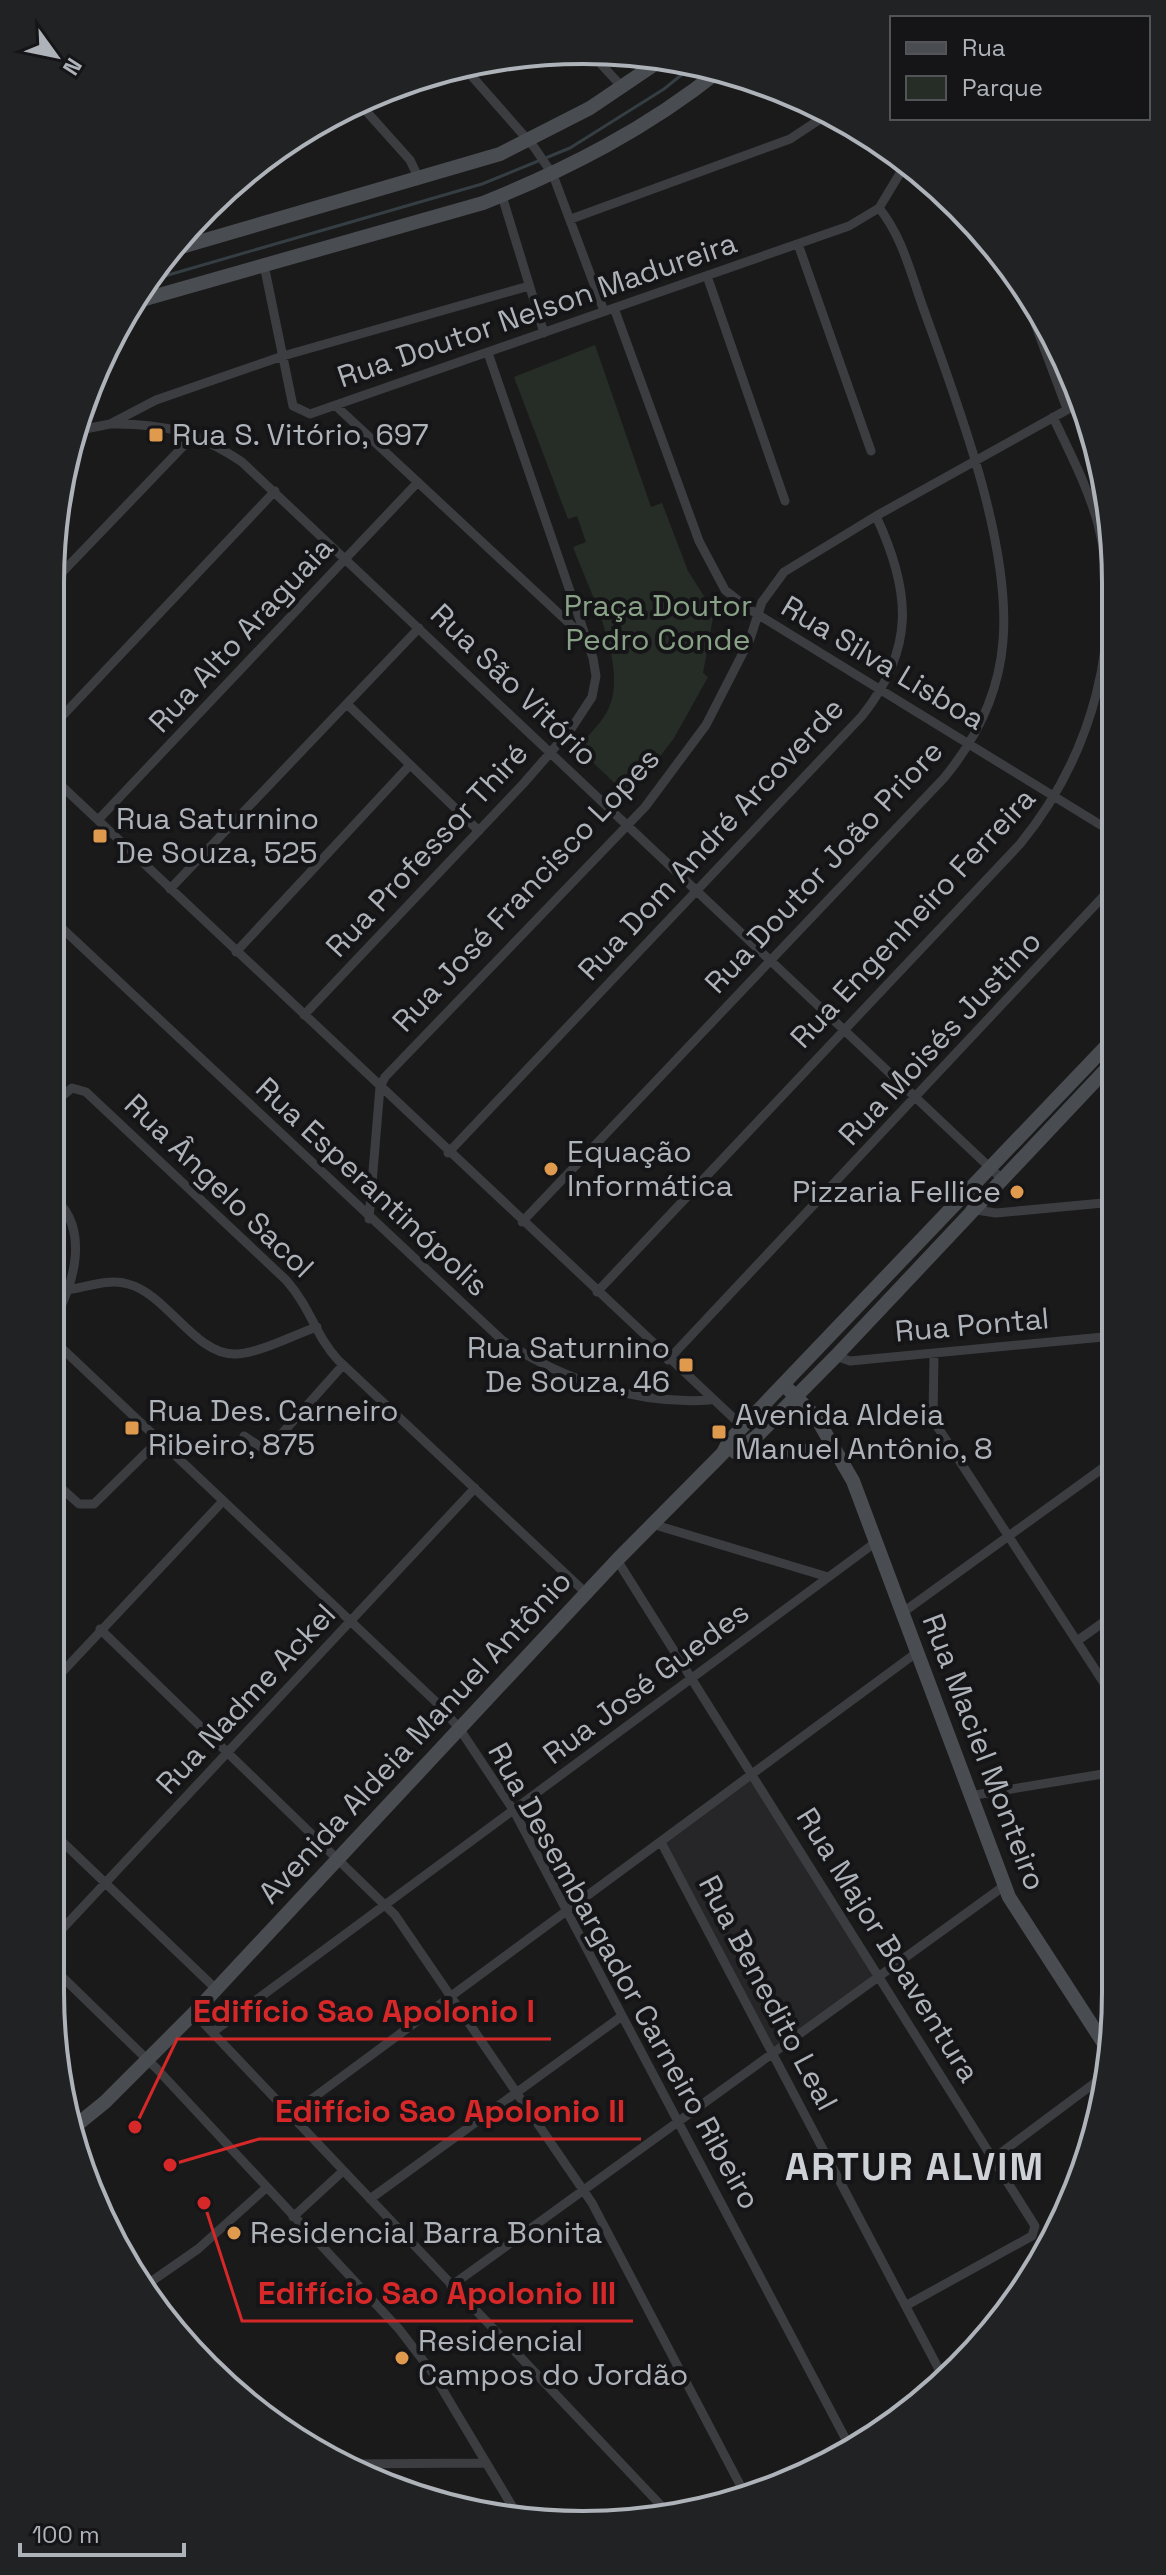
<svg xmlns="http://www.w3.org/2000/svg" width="1166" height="2575" font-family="'Space Grotesk',sans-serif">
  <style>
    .built { fill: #262628 }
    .green { fill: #262d26 }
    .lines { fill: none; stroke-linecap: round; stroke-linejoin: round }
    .stream { stroke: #353e43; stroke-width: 3 }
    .street { stroke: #3b3d40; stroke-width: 9 }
    .secondary { stroke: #494c50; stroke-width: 14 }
    .poi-dot { fill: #df9a4e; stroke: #151517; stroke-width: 3 }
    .labels { text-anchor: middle; stroke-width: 8; stroke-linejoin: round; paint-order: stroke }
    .street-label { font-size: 30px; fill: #aeb3ba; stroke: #151517 }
    .poi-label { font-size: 30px; fill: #aeb3ba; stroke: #151517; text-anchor: start }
    .park-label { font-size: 30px; fill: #89a287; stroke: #151517 }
    .district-label { font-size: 38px; font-weight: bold; letter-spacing: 2px; fill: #ced1d6; stroke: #151517 }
    .rim { fill: none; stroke: #aeb3ba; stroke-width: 4 }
    .leader { fill: none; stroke: #d62828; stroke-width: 3 }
    .callout-dot { fill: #d62828; stroke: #151517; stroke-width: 3 }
    .callout-label { font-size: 32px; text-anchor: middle; font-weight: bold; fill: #d62828; stroke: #151517; stroke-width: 8; stroke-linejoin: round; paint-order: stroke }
  </style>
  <rect width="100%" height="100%" fill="#1a1a1b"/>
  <path class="built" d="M753,1777L879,1974L773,2051L662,1844Z"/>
  <path class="green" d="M595,345L651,507L662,503L688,571L714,612L703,673L708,677L674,738L629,797L578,748C586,737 598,727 605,715C633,673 589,590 573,547L586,542L577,516L568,519L514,377Z"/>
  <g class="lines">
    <path class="stream" d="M144,282L482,184L570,148L664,89L696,63"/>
    <path class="street" d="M589,51L623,88
      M462,65L534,147L553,175L604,311
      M358,102L410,160L418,177
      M502,196L544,333
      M571,219L790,139L828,114
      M798,244L871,451
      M264,265L293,406L310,414L849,226L879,208L908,160
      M707,276L785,501
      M1019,281L1067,409
      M614,308L699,541L725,590L749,609L1112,832
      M336,406L584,637
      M110,424C164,423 197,432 242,462L1002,1179
      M75,431L110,424L156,400L283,356L529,286
      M50,585L194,435
      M347,704L479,831
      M50,729L275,491
      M50,775L743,1427
      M98,820L418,482
      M50,872L58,924
      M170,889L419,628
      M50,917L502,1340C563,1380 636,1405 710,1400
      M236,952L410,765
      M304,1015L523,784L571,729L592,697L596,676L593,658L488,353
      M50,1106L72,1088L86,1092L286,1280C311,1308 315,1335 338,1360L586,1593
      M448,1153L862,716C916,648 911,591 876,516
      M970,1209L996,1213L1114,1202
      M369,1219L380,1087L385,1077L645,807L706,725L750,639L762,602L784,572L876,516L1081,402
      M522,1222L944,778C977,738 999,693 1003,641C1011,543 958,405 925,313C912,278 903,237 879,208
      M67,1290C86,1287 110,1278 128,1284C167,1294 195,1355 235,1354C261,1353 293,1335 317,1327
      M597,1292L1020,844C1092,756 1126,636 1098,524C1088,487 1069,451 1053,417
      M50,1325C75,1288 92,1225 50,1195
      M50,1337L435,1701L459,1728L514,1811L852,2451
      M934,1353L933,1420L1115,1700
      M836,1356L850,1361L1114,1336
      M668,1360L1113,886
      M244,1436L264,1449L270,1447L343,1365
      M50,1478L79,1504H94L159,1440
      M652,1524L828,1577
      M617,1560L1035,2226L1032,2236L907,2305
      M902,1613L1114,1460
      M100,1629L395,1915L592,2203L747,2498
      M1077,1641L1115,1614
      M50,1685L223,1501
      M969,1796L1115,1772
      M50,1830L216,1989
      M662,1844L943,2377
      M50,1942L475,1488
      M50,1965L157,2069L399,2329L432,2372L518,2516
      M194,2013L671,2516
      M213,2032L876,1542
      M290,2115L916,1653
      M994,2158L1108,2073
      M370,2199L622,2016
      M293,2217L343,2171
      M451,2286L1004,1886
      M142,2288L198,2249L266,2188
      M344,2464L485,2463"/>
    <path class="secondary" d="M171,250L500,154L590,108L664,58
      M131,303L483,203C568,169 648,128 720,70
      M784,1385L816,1417L853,1481L1009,1897L1110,2053
      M735,1452L756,1437L836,1356L1113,1062
      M735,1452L798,1450L838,1455
      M73,2128L105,2102L194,2013L617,1560L723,1453L729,1441L1113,1039"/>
  </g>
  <g class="poi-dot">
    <rect x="148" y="427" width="16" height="16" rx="4"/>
    <rect x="92" y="828" width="16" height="16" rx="4"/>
    <circle cx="551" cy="1169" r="8"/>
    <circle cx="1017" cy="1192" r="8"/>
    <rect x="678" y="1357" width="16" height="16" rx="4"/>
    <rect x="124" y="1420" width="16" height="16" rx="4"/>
    <rect x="711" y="1424" width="16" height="16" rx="4"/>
    <circle cx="234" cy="2233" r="8"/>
    <circle cx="402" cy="2358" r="8"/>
  </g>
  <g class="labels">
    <g class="street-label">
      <text transform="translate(537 310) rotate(-19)" y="10">Rua Doutor Nelson Madureira</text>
      <text transform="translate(241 635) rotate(-47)" y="10">Rua Alto Araguaia</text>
      <text transform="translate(883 663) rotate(31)" y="10">Rua Silva Lisboa</text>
      <text transform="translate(514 685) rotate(44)" y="10">Rua São Vitório</text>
      <text transform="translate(711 839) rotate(-47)" y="10">Rua Dom André Arcoverde</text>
      <text transform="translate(427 850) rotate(-47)" y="10">Rua Professor Thiré</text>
      <text transform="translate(824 867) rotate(-47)" y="10">Rua Doutor João Priore</text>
      <text transform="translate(526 890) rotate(-47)" y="10">Rua José Francisco Lopes</text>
      <text transform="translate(913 918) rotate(-47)" y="10">Rua Engenheiro Ferreira</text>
      <text transform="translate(940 1038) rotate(-47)" y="10">Rua Moisés Justino</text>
      <text transform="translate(219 1186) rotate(44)" y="10">Rua Ângelo Sacol</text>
      <text transform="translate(372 1187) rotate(43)" y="10">Rua Esperantinópolis</text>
      <text transform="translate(972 1325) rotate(-5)" y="10">Rua Pontal</text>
      <text transform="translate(646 1683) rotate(-37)" y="10">Rua José Guedes</text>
      <text transform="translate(246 1699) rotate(-47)" y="10">Rua Nadme Ackel</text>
      <text transform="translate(415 1737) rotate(-47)" y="10">Avenida Aldeia Manuel Antônio</text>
      <text transform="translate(984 1752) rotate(69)" y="10">Rua Maciel Monteiro</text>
      <text transform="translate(888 1945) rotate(58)" y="10">Rua Major Boaventura</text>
      <text transform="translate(624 1976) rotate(61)" y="10">Rua Desembargador Carneiro Ribeiro</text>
      <text transform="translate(768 1993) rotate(62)" y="10">Rua Benedito Leal</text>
    </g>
    <g class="poi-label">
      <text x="172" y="445">Rua S. Vitório, 697</text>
      <text x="116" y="829">Rua Saturnino<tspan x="116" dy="34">De Souza, 525</tspan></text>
      <text x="567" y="1162">Equação<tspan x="567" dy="34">Informática</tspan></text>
      <text x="1001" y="1202" text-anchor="end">Pizzaria Fellice</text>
      <text x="670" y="1358" text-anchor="end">Rua Saturnino<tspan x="670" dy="34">De Souza, 46</tspan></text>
      <text x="148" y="1421">Rua Des. Carneiro<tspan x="148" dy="34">Ribeiro, 875</tspan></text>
      <text x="735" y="1425">Avenida Aldeia<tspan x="735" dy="34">Manuel Antônio, 8</tspan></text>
      <text x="250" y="2243">Residencial Barra Bonita</text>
      <text x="418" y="2351">Residencial<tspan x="418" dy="34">Campos do Jordão</tspan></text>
    </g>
    <g class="park-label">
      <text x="658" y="616">Praça Doutor<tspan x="658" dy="34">Pedro Conde</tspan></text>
    </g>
    <g class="district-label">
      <text x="915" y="2180">ARTUR ALVIM</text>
    </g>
  </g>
  <path d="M0 0H1166V2575H0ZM583 64H583A519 519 0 0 1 1102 583V1992A519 519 0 0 1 583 2511H583A519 519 0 0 1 64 1992V583A519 519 0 0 1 583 64Z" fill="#212224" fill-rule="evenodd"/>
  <path class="rim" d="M583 64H583A519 519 0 0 1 1102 583V1992A519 519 0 0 1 583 2511H583A519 519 0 0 1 64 1992V583A519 519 0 0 1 583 64Z"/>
  <path class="leader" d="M135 2127L177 2039H551M170 2165L259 2139H641M204 2203L242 2321H633"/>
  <g class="callout-dot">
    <circle cx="135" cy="2127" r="8"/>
    <circle cx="170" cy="2165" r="8"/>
    <circle cx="204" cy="2203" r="8"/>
  </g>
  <g class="callout-label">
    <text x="364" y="2022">Edifício Sao Apolonio I</text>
    <text x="450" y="2122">Edifício Sao Apolonio II</text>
    <text x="437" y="2304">Edifício Sao Apolonio III</text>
  </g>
  <rect x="890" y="16" width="260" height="104" fill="#151517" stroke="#525458" stroke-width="2"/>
  <rect x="906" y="42" width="40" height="12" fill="#494c50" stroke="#525458" stroke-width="2"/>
  <text x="962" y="56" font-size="24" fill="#aeb3ba">Rua</text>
  <rect x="906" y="76" width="40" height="24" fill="#262d26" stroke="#525458" stroke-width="2"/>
  <text x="962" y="96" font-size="24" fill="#aeb3ba">Parque</text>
  <g transform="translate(56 56) rotate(123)" stroke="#151517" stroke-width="6" paint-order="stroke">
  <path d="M0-6L14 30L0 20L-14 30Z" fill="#aeb3ba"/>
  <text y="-12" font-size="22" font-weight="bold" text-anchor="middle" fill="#aeb3ba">N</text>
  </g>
  <path d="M20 2543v12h164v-12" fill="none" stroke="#aeb3ba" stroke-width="4"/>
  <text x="32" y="2543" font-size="24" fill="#aeb3ba" stroke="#151517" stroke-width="6" paint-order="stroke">100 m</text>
</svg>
